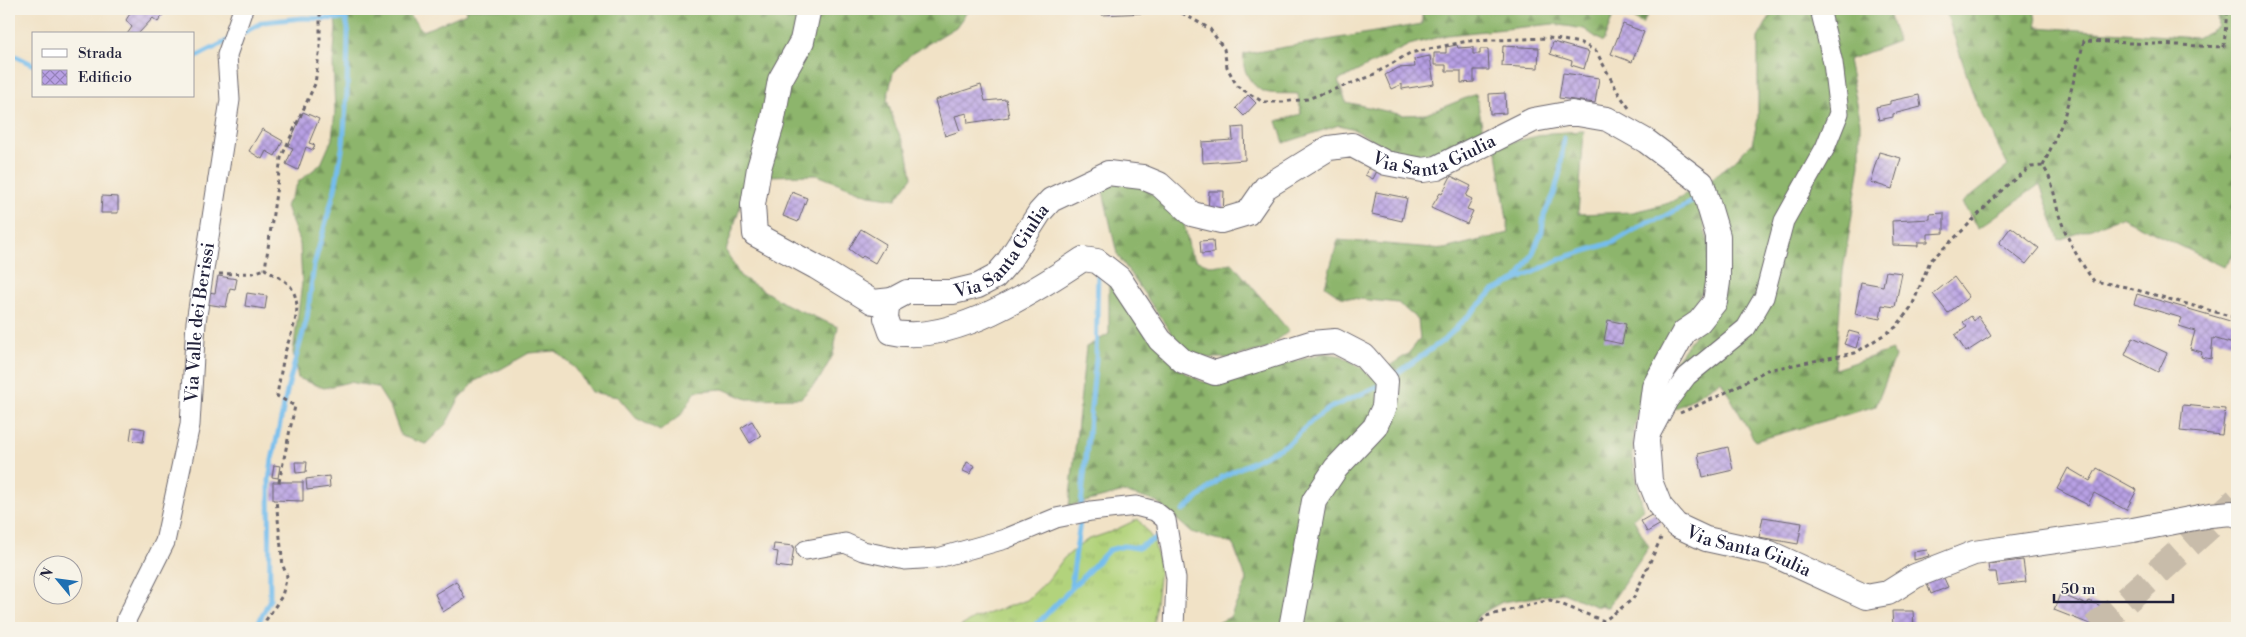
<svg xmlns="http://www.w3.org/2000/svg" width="2246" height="637" font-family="'Libre Bodoni',serif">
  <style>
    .grass { fill: url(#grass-tufts); stroke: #6a7a5c }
    .forest { fill: url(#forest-firs); stroke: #586c54 }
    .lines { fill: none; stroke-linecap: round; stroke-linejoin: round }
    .stream { stroke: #74bded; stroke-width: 5 }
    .building { fill: url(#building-cross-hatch) }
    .motorway-tunnel { stroke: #c8bcaa; stroke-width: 28; stroke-dasharray: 28 14; stroke-linecap: butt }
    .minor-casing { stroke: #6a656c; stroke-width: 21 }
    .tertiary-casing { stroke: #6a656c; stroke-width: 26 }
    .path { stroke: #6a656c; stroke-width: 3; stroke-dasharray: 4 4; stroke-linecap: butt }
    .minor { stroke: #fff; stroke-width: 19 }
    .tertiary { stroke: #fff; stroke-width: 24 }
    .labels { text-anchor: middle; stroke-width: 4; stroke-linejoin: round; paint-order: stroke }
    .street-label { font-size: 18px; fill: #22223b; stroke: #f7f3e8 }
  </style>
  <defs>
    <pattern id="grass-tufts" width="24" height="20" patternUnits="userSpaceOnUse" patternTransform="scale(1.25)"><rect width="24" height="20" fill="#b2d37c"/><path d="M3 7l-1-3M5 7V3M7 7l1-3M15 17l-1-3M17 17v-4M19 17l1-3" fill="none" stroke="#99b56c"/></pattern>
    <pattern id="forest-firs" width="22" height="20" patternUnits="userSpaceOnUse" patternTransform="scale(1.25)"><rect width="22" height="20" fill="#8db56c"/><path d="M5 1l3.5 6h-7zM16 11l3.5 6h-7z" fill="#73935a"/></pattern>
    <pattern id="building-cross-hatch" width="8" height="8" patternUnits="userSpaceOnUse" patternTransform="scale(1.25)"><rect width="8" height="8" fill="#b8a0e4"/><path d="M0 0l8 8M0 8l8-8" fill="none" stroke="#9582ba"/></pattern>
  </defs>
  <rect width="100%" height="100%" fill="#f7f3e8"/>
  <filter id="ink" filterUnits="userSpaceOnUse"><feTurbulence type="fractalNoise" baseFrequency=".02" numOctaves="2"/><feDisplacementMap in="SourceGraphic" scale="10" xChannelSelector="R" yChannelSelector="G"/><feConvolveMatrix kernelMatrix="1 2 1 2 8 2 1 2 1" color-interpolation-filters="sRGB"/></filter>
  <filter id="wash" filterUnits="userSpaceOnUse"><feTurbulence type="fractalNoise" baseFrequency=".0096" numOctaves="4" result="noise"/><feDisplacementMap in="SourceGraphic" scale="20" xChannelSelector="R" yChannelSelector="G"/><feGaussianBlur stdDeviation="1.12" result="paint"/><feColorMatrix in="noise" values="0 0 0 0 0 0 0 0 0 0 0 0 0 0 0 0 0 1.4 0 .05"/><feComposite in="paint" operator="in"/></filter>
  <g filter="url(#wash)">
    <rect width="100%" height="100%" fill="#f1e2c6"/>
    <path class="grass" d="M1138,519L1154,541L1160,569L1153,628H958L975,618L1027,600L1048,580L1064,558L1087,540L1113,531Z"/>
    <path class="forest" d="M334,9H404L423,31L466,13V9H969L956,27L911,54L893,73L887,100L895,125L907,150L912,177L896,199L869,195L817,175L763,176L743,197L726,251L740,276L787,305L838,327L833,355L820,378L801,398L747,399L723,389L696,391L682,414L660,431L636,418L618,397L591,392L576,369L556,351L529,353L501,369L477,380L459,399L446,424L426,444L401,436L391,409L377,387L349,382L324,388L298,378L293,352L302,283L300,244L286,206L299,181L321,164L332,139L335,112L333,62L336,28Z
      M1422,9H1616L1603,42L1584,29L1553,24L1447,35L1409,45L1338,81L1346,102L1403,115L1426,114L1476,94L1484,136L1444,153L1413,155L1391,150L1351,128L1339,125L1284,143L1277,121L1301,114L1298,94C1288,93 1271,95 1262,91C1249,83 1241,68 1244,54L1422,24Z
      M1620,9H1651L1642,24Z
      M1774,9H1901L1889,13L1898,41L1848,60L1860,118V165L1843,271L1835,369L1892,350L1895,357L1876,406L1755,441L1721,381L1682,405L1654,419L1662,378L1706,320L1710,180L1733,162L1752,143L1758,119V38Z
      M1945,9H2034L2037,27L2196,38L2218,27L2217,9H2237V250L2224,267L2121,217L2059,240L2040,184L1979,228L1962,203L2008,166L1974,97Z
      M1584,131L1578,214L1633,212L1669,203L1695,189C1703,219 1715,256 1704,287C1699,302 1677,326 1667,340C1650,367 1630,424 1633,456C1634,474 1640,492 1643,509L1633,518L1649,547L1608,607L1595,606L1563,593L1502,602L1479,615L1472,628H1208L1230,617L1247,581L1233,544L1191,532L1157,502L1124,492L1069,506L1086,347L1109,334V284L1114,285L1180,370L1203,382L1228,380L1324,353L1342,356L1362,368L1372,377L1408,354L1420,339L1418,320L1398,303L1341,297L1325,286L1338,240L1444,249L1509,233L1496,146L1550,133Z
      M1118,183L1137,184L1166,202L1184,223L1190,252L1196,260L1212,266L1232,263L1289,331L1266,349L1229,358H1210L1192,353L1176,340L1117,254L1102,187Z"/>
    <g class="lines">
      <path class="stream" d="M241,34L263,22L303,18L346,19
        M9,53L34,65
        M194,58L227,41
        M1518,278L1532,255L1542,231L1544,215L1554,194L1560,172L1564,138
        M1392,377L1444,340L1493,291L1563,258L1614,242L1647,222L1661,218L1699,198
        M1081,505L1096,359L1098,271
        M1183,511L1222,477L1288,444L1314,419L1330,408L1379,386
        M1071,587L1080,522
        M256,628L270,599L269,480L272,460L288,387L307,318L314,265L335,189L343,144L347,92L348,29L344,9
        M1033,628L1109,550L1124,546L1138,548L1158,537"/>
    </g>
    <g id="blocks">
      <path class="building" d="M133,9H167L158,22L153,18L138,34H127L132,27L126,20Z
        M1102,9H1146V13L1102,15Z
        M1623,24L1644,32L1632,62L1611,54Z
        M1553,42L1589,52L1584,69L1571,65L1572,61L1550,54Z
        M1457,45L1458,48L1473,47V54H1480V49H1488L1489,70H1474V82L1461,83V71H1446V65H1434V53H1446V47Z
        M1503,46L1539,48L1538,68L1502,66Z
        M1430,56L1434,84L1402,89V84L1391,89L1385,75L1398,68L1415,67L1414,59Z
        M1563,73L1599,78L1595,103L1559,98Z
        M981,85L985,101L1006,99L1009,117L968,123L967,113L955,116L960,131L945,136L935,100Z
        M1505,93L1506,113L1490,114L1489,94Z
        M1248,95L1256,103L1244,116L1236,108Z
        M1919,95L1921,107L1893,114V117L1879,120L1876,107L1890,104V101Z
        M303,112L319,119L309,143L315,145L313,150L306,147L298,170L286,164L293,148L288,146Z
        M1244,127L1245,160L1203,163L1202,142L1233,140L1232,128Z
        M262,129L283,141L275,156L266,151L262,159L249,151Z
        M1879,152L1901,158L1892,189L1870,182Z
        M1370,165L1378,169L1373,179L1365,175Z
        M1451,176L1471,186L1466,196L1472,199L1467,209L1473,211L1467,224L1431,208L1440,193L1442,194Z
        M1209,191H1224L1223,218L1208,217Z
        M792,192L807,198L798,222L783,216Z
        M1376,192L1407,198L1402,221L1372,214Z
        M102,196L118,197V213H101Z
        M1944,213V233L1928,234V242H1918V246L1893,245L1892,221L1930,219V214Z
        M2011,227L2039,248L2026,264L1999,243Z
        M861,229L886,244L875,263L863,256L861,258L849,249Z
        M1213,240L1214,253L1201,254L1200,241Z
        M1886,271L1902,273L1895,307L1882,305L1880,319L1855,314L1861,282L1883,286Z
        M218,276L237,279L235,289L230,288L226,307L206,304L208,292L215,293Z
        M1954,277L1969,297L1948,313L1933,294Z
        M247,293L267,296L265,309L245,306Z
        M2137,294L2237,323V345L2213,338L2211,359L2201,357L2202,352L2190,349L2195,331L2179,326L2182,318L2134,304Z
        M1971,316L1974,321L1978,316L1991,336L1966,352L1955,335L1967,327L1963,322Z
        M1608,320L1626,324L1622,344L1604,340Z
        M1849,331L1860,334L1856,348L1844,344Z
        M2133,337L2167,353L2158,372L2125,355Z
        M2183,405L2225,409L2222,435L2180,431Z
        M752,421L761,436L750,443L741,428Z
        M132,427L145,429L143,442L130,440Z
        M1728,447L1733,470L1703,477L1698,454Z
        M295,462H307L306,472L296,473Z
        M967,462L975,466L970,474L963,471Z
        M274,465L280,466L278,478L272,477Z
        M2068,468L2090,481L2097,468L2137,490L2126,510L2094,493L2088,505L2057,489Z
        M329,476L330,487L307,490L306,479Z
        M273,482H303V501L273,500Z
        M1655,513L1661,524L1647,532L1641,521Z
        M1763,517L1802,523L1798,544L1759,537Z
        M774,544L794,546L791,568L776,566L778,552L773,551Z
        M1927,550L1929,556L1914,560V552Z
        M2023,560L2026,582L1998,585L1996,572H1989L1988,564Z
        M1939,567L1948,587L1931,594L1923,574Z
        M456,581L465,598L443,612L435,594Z
        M2060,594L2087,605L2089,601L2111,610L2107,619L2111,621L2106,628H2100L2054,610Z
        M1892,611H1913L1914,628H1893Z"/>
    </g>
  </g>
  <g filter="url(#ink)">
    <use href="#blocks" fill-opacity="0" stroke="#6a656c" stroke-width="1"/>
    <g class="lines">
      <path class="motorway-tunnel" d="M2095,628L2237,501"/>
      <defs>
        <g id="minor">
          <path d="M1651,433L1668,401L1687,376L1746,328L1764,297L1784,221L1825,148L1839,113L1833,63L1820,9"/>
          <path d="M806,550L845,543L863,551L905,560L938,558L1005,539L1056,518L1091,511L1136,506L1155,511L1166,520L1176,579L1174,628"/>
          <path id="s1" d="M125,628L127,618L165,542L190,425L196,322L230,100L227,55L243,9"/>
        </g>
        <g id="tertiary">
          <path d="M806,9L808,12L802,41L780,80L772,124L759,168L753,205L755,234L816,267L873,302L892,300"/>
          <path id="s2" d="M1291,628L1314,501L1336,468L1375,427L1384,407L1386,381L1364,356L1335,341L1311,343L1215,373L1183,361L1160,340L1119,278L1097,261L1083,259C1035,291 950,346 891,332L886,318L887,308L892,300L907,292H953L978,286L995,277L1008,262L1040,212L1051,200L1108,173L1142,177L1159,184L1192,214L1221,221L1248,213L1266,187L1329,148L1352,145L1386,163L1423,170L1437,168L1533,120L1572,113L1607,119L1646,141L1702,183L1718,236V282L1715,302L1699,322L1684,332L1654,387L1647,441L1650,481L1660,506L1676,525L1706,539L1770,553L1866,597L1888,593L1915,576L1974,553L2133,530L2210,515L2232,513L2237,515"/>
        </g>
      </defs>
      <use href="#minor" class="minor-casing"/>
      <use href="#tertiary" class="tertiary-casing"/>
      <path class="path" d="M1175,9L1210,29L1224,49L1227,67L1237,86L1263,102H1283L1307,99L1369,77L1410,53L1468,41L1549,38L1581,43L1596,51L1619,94L1629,108
        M2043,166L2063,121L2084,41L2224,47L2227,9
        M219,274L253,273L265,269
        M1680,413L1721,395L1767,370L1855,353L1896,327L1912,306L1930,261L1965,228L2006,186L2031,167L2043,166C2054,182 2054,198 2059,215C2067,239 2079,261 2094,281L2126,287L2237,318
        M279,482L295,406L277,396C279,383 281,370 284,357C288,337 303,314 294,293C289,279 275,277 265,269L281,158L315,84L320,47V9
        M263,628L266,620L282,596L287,576L283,566L276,500
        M1476,628L1486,616L1550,600L1604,621L1633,599L1661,538"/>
      <use href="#minor" class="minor"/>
      <use href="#tertiary" class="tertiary"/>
    </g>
  </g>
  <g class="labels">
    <g class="street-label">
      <text dy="6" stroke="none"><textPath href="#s2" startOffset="1530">Via Santa Giulia</textPath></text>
      <text dy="6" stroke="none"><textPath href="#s2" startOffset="1020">Via Santa Giulia</textPath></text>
      <text dy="6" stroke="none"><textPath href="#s1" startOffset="318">Via Valle dei Berissi</textPath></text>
      <text dy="6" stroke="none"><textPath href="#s2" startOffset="2280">Via Santa Giulia</textPath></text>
    </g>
  </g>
  <rect width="2246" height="637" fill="none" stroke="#f7f3e8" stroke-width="30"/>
  <rect x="32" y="32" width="162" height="65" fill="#f7f3e8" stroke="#a29fa3"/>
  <rect x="42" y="49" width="25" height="8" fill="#ffffff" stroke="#a29fa3"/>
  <text x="78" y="58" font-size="15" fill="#22223b">Strada</text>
  <rect x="42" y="70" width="25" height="15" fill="url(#building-cross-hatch)" stroke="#a29fa3"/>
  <text x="78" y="82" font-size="15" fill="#22223b">Edificio</text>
  <g transform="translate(58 580) rotate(299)"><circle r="24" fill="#f7f3e8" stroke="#a29fa3"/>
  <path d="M0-4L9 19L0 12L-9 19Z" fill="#1f6fb2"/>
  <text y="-8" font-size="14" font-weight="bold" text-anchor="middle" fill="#22223b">N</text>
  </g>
  <path d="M2054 594v8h119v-8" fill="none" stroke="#22223b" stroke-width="2.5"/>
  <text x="2061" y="594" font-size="15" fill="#22223b" stroke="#f7f3e8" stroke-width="4" paint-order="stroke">50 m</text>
</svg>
